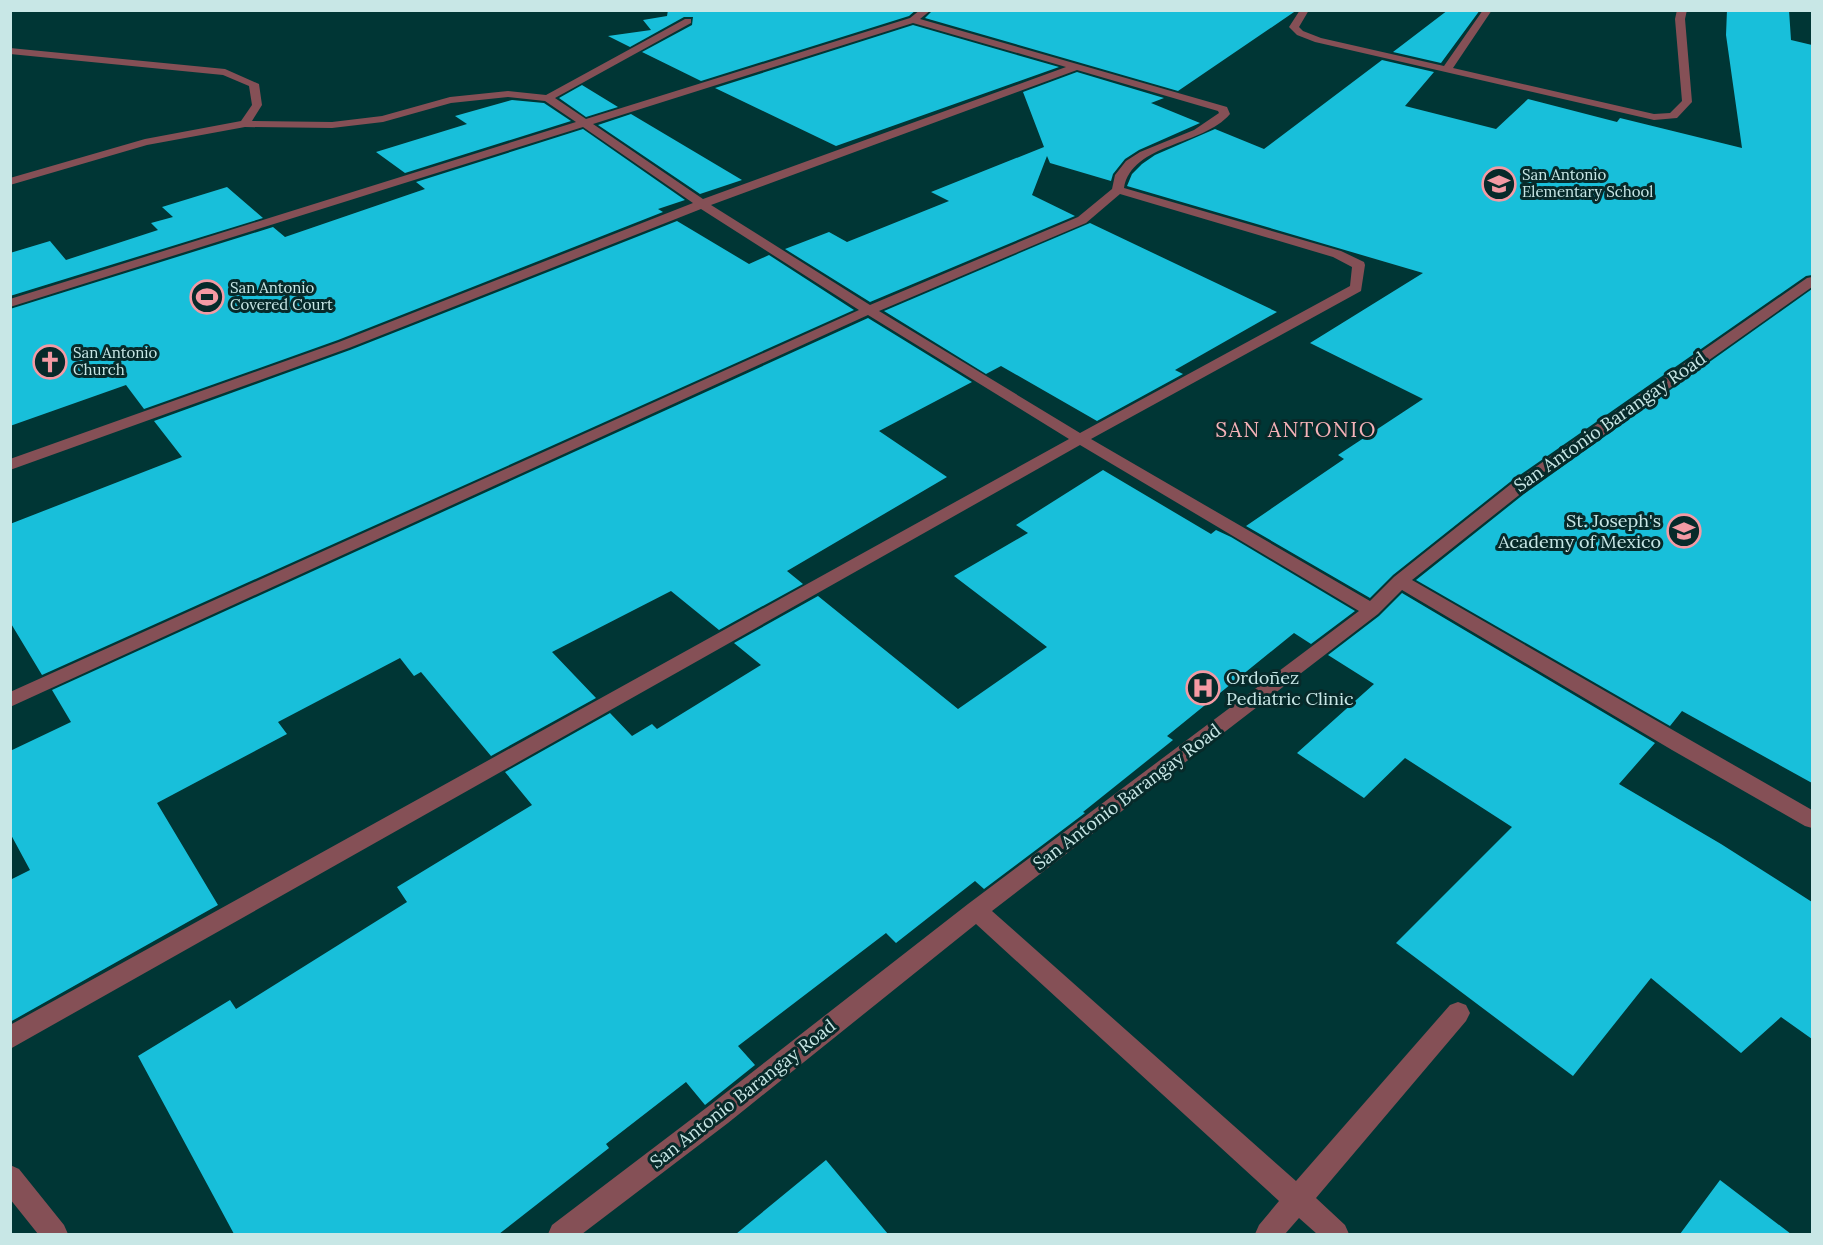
<svg xmlns="http://www.w3.org/2000/svg" width="1823" height="1245" font-family="Lora,serif">
  <style>
    .building { fill: #18bfda }
    .lines { fill: none; stroke-linecap: round; stroke-linejoin: round }
    .minor { fill: #855056; fill-rule: evenodd }
    .labels { text-anchor: middle; stroke-width: 6; stroke-linejoin: round; paint-order: stroke }
    .far-poi-label { font-size: 15px; fill: #c8e7e6; stroke: #072a2a; text-anchor: start }
    .street-label { font-size: 18px; fill: #c8e7e6; stroke: #072a2a }
    .poi-label { font-size: 18px; fill: #c8e7e6; stroke: #072a2a; text-anchor: end }
    .quarter-label { font-size: 21px; letter-spacing: 1.5px; fill: #f6b2b8; stroke: #072a2a }
  </style>
  <rect width="100%" height="100%" fill="#003635"/>
  <path class="building" d="M668,10H916L909,16L701,81L642,52L692,25L693,17H684L630,47L608,36L651,30L643,20L667,16Z
    M933,10H1297L1178,91L925,18Z
    M1448,10H1480L1441,63L1393,52Z
    M1727,10H1789L1791,40L1812,45V275L1806,276L1510,482L1393,575L1370,598L1246,526L1344,459L1338,455L1423,399L1310,343L1423,273L1127,186L1132,174L1142,164L1155,155L1215,129L1264,149L1382,60L1434,72L1405,106L1496,129L1528,99L1617,122L1620,118L1742,148L1726,35Z
    M913,25L1059,67L836,146L715,88Z
    M1077,72L1164,98L1151,103L1200,123L1139,150L1125,159L1113,174L1111,181L1050,163L1047,156L1032,195L1075,216L870,302L785,249L829,232L847,242L949,201L931,192L1044,147L1023,92Z
    M582,85L618,107L586,117L559,98Z
    M512,100L544,103L571,121L405,173L376,152L467,124L455,116Z
    M631,114L742,180L700,194L598,125Z
    M583,129L685,200L658,209L663,212L338,340L144,409L126,385L10,426V309L273,227L285,237L425,189L416,182Z
    M227,187L263,218L10,296V253L50,241L66,260L158,230L151,223L173,217L162,207Z
    M677,221L749,264L769,255L854,310L42,675L10,622V524L182,457L154,421L350,350Z
    M1090,223L1277,312L1175,370L1183,374L1097,421L1001,366L986,374L884,311Z
    M1812,289V783L1682,711L1670,726L1416,580L1524,494Z
    M868,318L972,382L879,431L947,477L787,571L803,584L719,630L671,591L552,652L596,698L491,756L421,672L414,676L400,658L278,722L287,734L157,803L218,905L10,1022V880L30,870L10,833V751L71,722L52,690Z
    M1103,470L1211,534L1216,530L1231,537L1355,611L1311,644L1294,633L1167,736L1173,740L1083,812L1085,813L984,889L975,881L896,943L886,933L738,1046L755,1065L705,1105L686,1082L606,1144L609,1148L499,1234H234L138,1056L230,1000L236,1009L407,902L397,887L532,805L505,772L610,713L632,736L652,724L657,729L761,665L734,643L818,596L958,709L1047,647L954,576L1028,533L1016,525Z
    M1402,593L1655,743L1619,784L1721,844L1812,902V1039L1781,1017L1741,1053L1651,978L1573,1076L1396,943L1512,827L1405,758L1364,798L1297,753L1374,684L1328,655L1379,616Z
    M826,1160L888,1234H736Z
    M1720,1180L1791,1234H1680Z"/>
  <g class="lines">
    <path class="minor" d="M920,10H931L920,19L1227,107L1230,114C1203,146 1132,143 1124,188L1341,251L1364,262L1365,265L1361,291L1091,439L1370,601L1394,577L1511,484L1807,278L1812,277V287L1523,492L1412,580L1812,810V828L1805,826L1672,750L1402,590L1378,614L992,911L1296,1181L1450,1005L1458,1002L1466,1005L1470,1013L1466,1021L1316,1198L1345,1225L1349,1234H1317L1299,1218L1285,1234H1255L1259,1225L1279,1201L976,924L728,1123L582,1234H548L552,1225L710,1105L968,904L1359,611L1080,445L10,1049V1025L1069,439L868,315L10,707V692L859,310L701,209L349,348L10,470V459L339,342L693,203L583,127L10,307V299L576,122L545,101L508,97L451,103L383,122L332,128L245,127L147,145L10,185V178L145,139L241,121L252,105L249,86L223,75L10,54V48L225,69L259,84L262,105L252,121L332,122L382,116L450,97L508,91L546,95L685,19H691V23L555,98L586,119L910,18ZM913,23L1066,67L703,199L593,124ZM1077,70L1218,111L1219,113L1194,130L1140,152L1126,161L1115,175L1112,189L1078,217L870,305L711,205ZM1120,194L1333,257L1352,267L1350,286L1080,433L879,311L1086,223Z
      M1300,10H1309L1299,27L1303,31L1321,38L1444,66L1483,10H1492L1453,68L1654,114L1670,113L1682,101L1675,19L1677,10H1687L1685,19L1692,102L1677,118L1654,120L1315,42L1297,35L1289,27Z
      M10,1165L19,1169L64,1225L68,1234H38L10,1199Z"/>
  </g>
  <defs>
    <symbol id="school-ring" viewBox="-11 -11 22 22"><circle r="9.5" fill="#072a2a" stroke="#f49aa4" stroke-width="1.5"/><path d="M0-5L7-2L0 1L-7-2ZM-4 1L0 2.5L4 1V4Q0 6-4 4Z" fill="#f49aa4"/></symbol>
    <symbol id="stadium-ring" viewBox="-11 -11 22 22"><circle r="9.5" fill="#072a2a" stroke="#f49aa4" stroke-width="1.5"/><path d="M0-5a6.5 5 0 1 0 0 10a6.5 5 0 1 0 0-10ZM-3.5-1.8h7v3.6h-7Z" fill="#f49aa4"/></symbol>
    <symbol id="church-ring" viewBox="-11 -11 22 22"><circle r="9.5" fill="#072a2a" stroke="#f49aa4" stroke-width="1.5"/><path d="M-1.2-6h2.4v3.5h3.3v2.4h-3.3V6h-2.4V-.1h-3.3v-2.4h3.3Z" fill="#f49aa4"/></symbol>
    <symbol id="hospital-ring" viewBox="-11 -11 22 22"><circle r="9.5" fill="#072a2a" stroke="#f49aa4" stroke-width="1.5"/><path d="M-5-5h3v3.5h4V-5h3V5h-3V1.5h-4V5h-3Z" fill="#f49aa4"/></symbol>
  </defs>
  <g fill-rule="evenodd">
    <use href="#school-ring" x="1480" y="165" width="38" height="38"/>
    <use href="#stadium-ring" x="188" y="278" width="38" height="38"/>
    <use href="#church-ring" x="31" y="343" width="38" height="38"/>
    <use href="#school-ring" x="1665" y="512" width="38" height="38"/>
    <use href="#hospital-ring" x="1184" y="669" width="38" height="38"/>
  </g>
  <g class="labels">
    <g class="far-poi-label">
      <text x="1522" y="180">San Antonio<tspan x="1522" dy="17">Elementary School</tspan></text>
      <text x="230" y="293">San Antonio<tspan x="230" dy="17">Covered Court</tspan></text>
      <text x="73" y="358">San Antonio<tspan x="73" dy="17">Church</tspan></text>
    </g>
    <g class="street-label">
      <text transform="translate(1610 422) rotate(-35)" y="6">San Antonio Barangay Road</text>
      <text transform="translate(1127 797) rotate(-37)" y="6">San Antonio Barangay Road</text>
      <text transform="translate(743 1094) rotate(-38)" y="6">San Antonio Barangay Road</text>
    </g>
    <g class="poi-label">
      <text x="1661" y="527">St. Joseph's<tspan x="1661" dy="21">Academy of Mexico</tspan></text>
      <text x="1226" y="684" text-anchor="start">Ordoñez<tspan x="1226" dy="21">Pediatric Clinic</tspan></text>
    </g>
    <g class="quarter-label">
      <text x="1296" y="437">SAN ANTONIO</text>
    </g>
  </g>
  <rect width="1823" height="1245" fill="none" stroke="#c8e7e6" stroke-width="24"/>
</svg>
